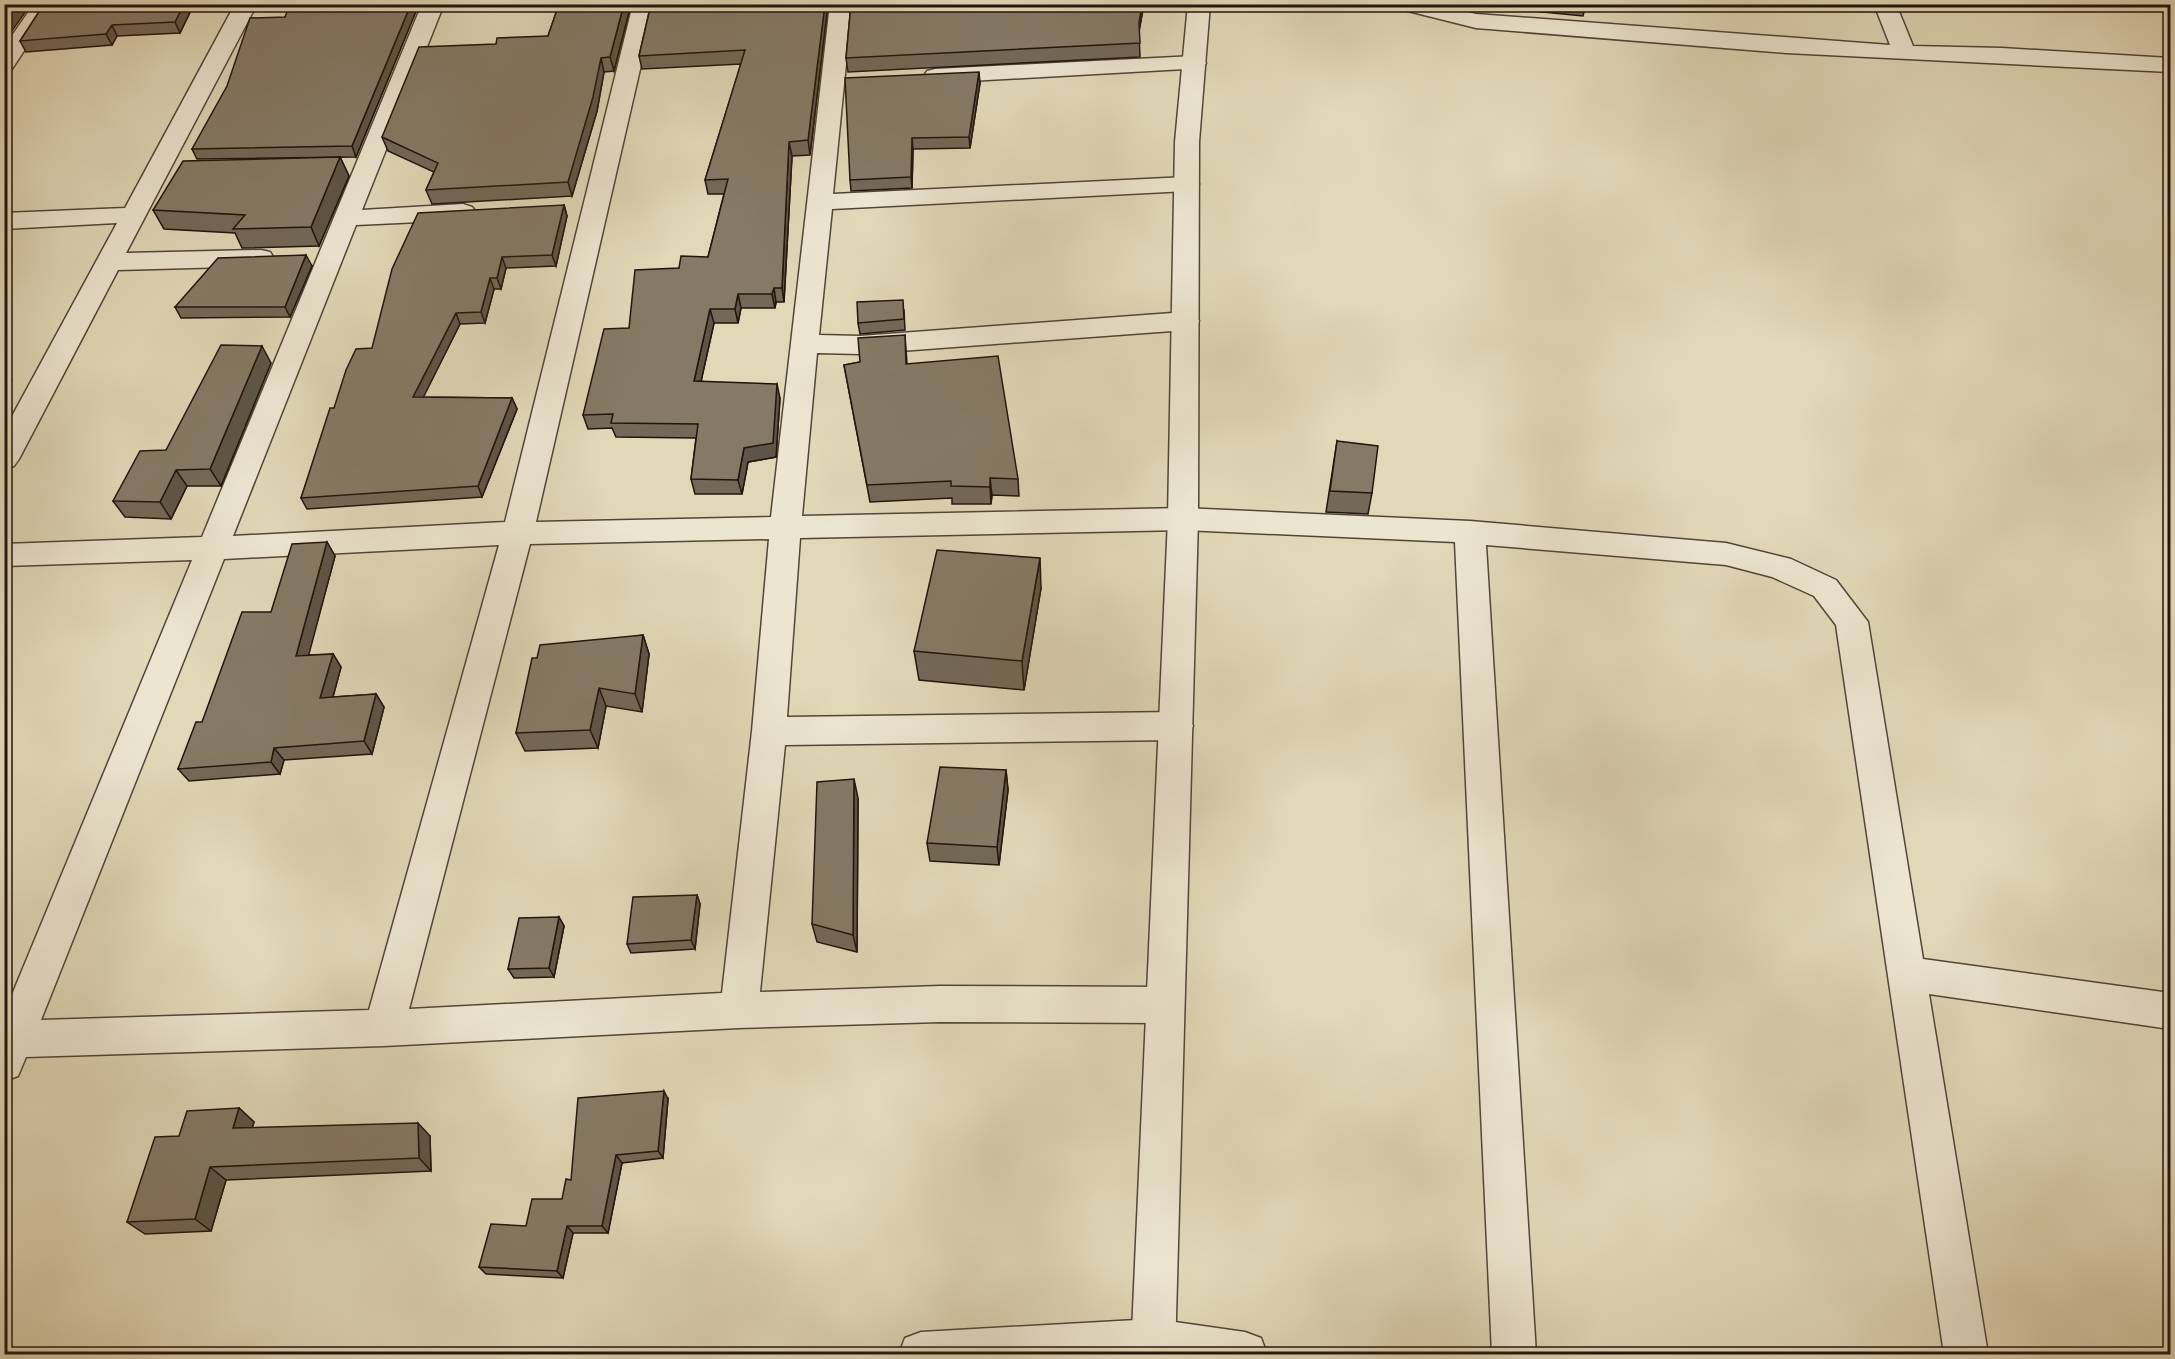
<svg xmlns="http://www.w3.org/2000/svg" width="2175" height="1359" font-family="Cardo,serif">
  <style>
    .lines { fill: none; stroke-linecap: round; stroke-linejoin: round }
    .minor-casing { stroke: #524538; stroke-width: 3 }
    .tertiary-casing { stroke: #524538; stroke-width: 3 }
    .minor { fill: #ece6d1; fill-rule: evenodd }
    .tertiary { fill: #ece6d1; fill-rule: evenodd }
    .wall { fill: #726958; stroke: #22140e; stroke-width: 1.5 }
    .shaded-wall { fill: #5d5547; stroke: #22140e; stroke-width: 1.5 }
    .building { fill: #857a66; stroke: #22140e; stroke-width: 1.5 }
  </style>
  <rect width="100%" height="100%" fill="#e1d8b8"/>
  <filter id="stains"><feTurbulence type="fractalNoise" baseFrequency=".00333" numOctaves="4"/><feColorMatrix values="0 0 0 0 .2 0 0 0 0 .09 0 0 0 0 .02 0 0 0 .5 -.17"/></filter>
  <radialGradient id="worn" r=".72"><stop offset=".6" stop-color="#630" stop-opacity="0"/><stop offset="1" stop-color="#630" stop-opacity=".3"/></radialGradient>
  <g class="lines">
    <defs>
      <path id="minor" d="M34,4H55L12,69L4,71V47Z
        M235,4H257L126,253L261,250L270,252L274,258L270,264L261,266L118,270L19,459L14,466L4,469V431L117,223L4,229V213L125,208Z
        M422,4H444L362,210L463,204L472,207L476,212L472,217L463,220L356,225L233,536L505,522L633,4H655L536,522L771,517L830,4H852L833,194L1187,177L1196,179L1199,184L1196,189L1187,191L832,209L819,335L860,336L1186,312L1196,315L1199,321L1196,327L1186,330L860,354L817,353L802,516L1183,508L1470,521L1726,543L1791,559L1836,580L1868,622L1923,959L2170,993V1029L1929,994L1988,1354H1944L1836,625L1814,596L1772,577L1726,565L1486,545L1536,1354H1492L1455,542L1183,530L800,538L787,717L1176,712L1188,716L1193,726L1188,736L1176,740L785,745L760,992L940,986L1165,987L1179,992L1184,1005L1179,1018L1165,1023L940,1022L739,1028L384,1046L26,1057L18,1076L4,1081V1014L192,560L4,566V544L202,537ZM769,539L752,731L722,993L409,1009L530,544ZM499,545L369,1010L41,1020L224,559Z
        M1398,4H1436L1476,14L1890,45L1874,4H1896L1913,46L2002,48L2170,58V72L1786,53L1476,28L1400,9Z
        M1195,56L1203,58L1206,63L1203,68L935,83L927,81L924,76L927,71L935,69Z
        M1154,1319L1245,1332L1261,1338L1267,1354H899L905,1338L921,1332Z"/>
      <path id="tertiary" d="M1188,4H1210L1199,142L1198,519L1175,1354H1131L1168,519L1175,142Z"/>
    </defs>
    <use href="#minor" class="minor-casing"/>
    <use href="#tertiary" class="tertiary-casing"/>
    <use href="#minor" class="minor"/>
    <use href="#tertiary" class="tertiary"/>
  </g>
  <path class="wall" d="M44,4H194L180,33L117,36L112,45L26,52L20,41Z
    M419,4L356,157L197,159L192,149L285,17Z
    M559,4H631L614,71L604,72L597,111L572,196L432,204L426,190L434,172L388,151L382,137L496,44L548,36Z
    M651,4H828L810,155L792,156L784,302H776L775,308H741L738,323H714L701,381L780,398L776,457L748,462L742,494H695L691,479L696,438L616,437L612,428L588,429L583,415L629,328L679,268L708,257L724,194H708L705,180L741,64L642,69L639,56Z
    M851,4H1144L1139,31L1140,57L848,72L846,58Z
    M1481,4H1586L1583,16L1481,6Z
    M980,83L970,148L913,149L912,188L851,191L850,180Z
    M340,157L349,176L319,246L242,248L235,233L164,229L153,210Z
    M564,205L567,216L556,266L506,268L501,289H494L485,323L460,324L423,397L512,398L517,409L482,497L307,509L301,498L334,408L372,348Z
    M312,266L290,317L181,318L175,307Z
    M904,310L905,330L860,334L858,323Z
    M905,335L907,364L1018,479L1019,496L992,495L991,504H952V498L870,502L844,365L860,362Z
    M271,363L221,486H187L171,519L125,517L113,501L166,450Z
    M1337,441L1372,493L1368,514L1326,512Z
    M327,542L335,556L308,655L333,654L341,667L333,697L376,694L384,707L372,754L284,760L280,774L189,781L178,769L202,722L271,612Z
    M1041,588L1024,690L919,680L914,651Z
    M643,635L649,654L642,712L606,706L598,748L525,751L516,733L537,658Z
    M1006,770L1008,790L999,865L930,861L927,843Z
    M858,798L857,952L817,942L812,924Z
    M697,895L700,904L695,949L631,953L627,944Z
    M559,917L564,926L554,977L514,978L508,969Z
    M668,1099L663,1158L622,1163L608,1233H573L563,1278L486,1274L479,1267L526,1226L562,1199Z
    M239,1108L254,1122L252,1128L430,1136L431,1171L226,1180L211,1231L145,1234L127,1222L179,1136Z"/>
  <path class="shaded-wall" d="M18,4H31L4,42V23Z
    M184,4H194L180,33L175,22Z
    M411,4H419L356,157L352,146Z
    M624,4H631L614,71L610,57Z
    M825,4H828L810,155L808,140Z
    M1142,4H1144L1138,37L1139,23Z
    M112,25L117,36L112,45L106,34Z
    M601,58L604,72L597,111L572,196L568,182Z
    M979,72L980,83L970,148L969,137Z
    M912,138L913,149L912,188L911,177Z
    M789,142L792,156L784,302L782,288Z
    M340,157L349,176L319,246L311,227Z
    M564,205L567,216L556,266L552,255Z
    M306,255L312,266L290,317L285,307Z
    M502,257L506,268L501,289L497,278Z
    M490,278L494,289L485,323L481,312Z
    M774,288L776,302L775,308L772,294Z
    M738,294L741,308L738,323L735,309Z
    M710,309L714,323L698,395L694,381Z
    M456,313L460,324L418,408L413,397Z
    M262,346L271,363L221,486L210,469Z
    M4,370L12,380L4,392Z
    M777,384L780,398L776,457L748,462L742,494L738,480L744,448Z
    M512,398L517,409L482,497L478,486Z
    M176,470L187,486L171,519L160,502Z
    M990,478L992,495L991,504L990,487Z
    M327,542L335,556L305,669L296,656Z
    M1040,558L1041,588L1024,690L1022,661Z
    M643,635L649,654L642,712L635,694Z
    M333,654L341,667L329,711L320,698Z
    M599,688L606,706L598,748L590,730Z
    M376,694L384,707L372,754L364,741Z
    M274,748L284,760L280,774L271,762Z
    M1006,770L1008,790L999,865L997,847Z
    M854,779L858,798L857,952L853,935Z
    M697,895L700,904L695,949L691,940Z
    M559,917L564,926L554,977L549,968Z
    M664,1091L668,1099L663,1158L658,1151Z
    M239,1108L254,1122L248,1142L233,1128Z
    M418,1123L430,1136L431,1171L419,1158Z
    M616,1155L622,1163L608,1233L602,1226Z
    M210,1167L226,1180L211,1231L195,1219Z
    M567,1226L573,1233L563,1278L557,1271Z"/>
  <path class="building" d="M4,4H18L4,23Z
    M44,4H184L175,22L112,25L106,34L20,41Z
    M290,4H411L352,146L192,149L227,86L250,18L285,17Z
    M559,4H624L610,57L601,58L593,97L568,182L426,190L438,163L382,137L419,47L496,44L497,38L548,36Z
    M651,4H825L808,140L789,142L782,288H774L772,294H738L735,309H710L694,381L777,384L773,443L744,448L738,480L691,479L698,424L611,423L613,414L583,415L604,329L629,328L635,270L679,268L681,256L708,257L728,179L705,180L745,50L639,56Z
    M851,4H1142L1139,23L1140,43L846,58Z
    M979,72L969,137L912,138L911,177L850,180L845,78Z
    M340,157L311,227L233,229L245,215L153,210L183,161Z
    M564,205L552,255L502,257L497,278H490L481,312L456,313L413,397L512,398L478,486L301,498L330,408H334L346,370L356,349L372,348L392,269L418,213Z
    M306,255L285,307H175L218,258Z
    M903,300L904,319L858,323L857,302Z
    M905,335L906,364L998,356L1018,479L990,478V487L951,486V481L867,485L844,365L860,362L858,338Z
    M221,345L262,346L210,469L176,470L160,502L113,501L140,451L166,450Z
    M1337,441L1378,446L1372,493L1330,491Z
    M327,542L296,656L333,654L320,698L376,694L364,741L274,748L271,762L178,769L196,722H202L242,612H271L292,544Z
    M937,550L1040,558L1022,661L914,651Z
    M643,635L635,694L599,688L590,730L516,733L532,658H537L540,645Z
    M940,767L1006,770L997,847L927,843Z
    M854,779L853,935L812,924L817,782Z
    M697,895L691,940L627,944L633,897Z
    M559,917L549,968L508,969L519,918Z
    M664,1091L658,1151L616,1155L602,1226H567L557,1271L479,1267L491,1224L526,1226L532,1199H562L566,1179L571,1180L578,1098Z
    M239,1108L233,1128L418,1123L419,1158L210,1167L195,1219L127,1222L155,1137L179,1136L187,1111Z"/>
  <rect width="2175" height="1359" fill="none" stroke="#e1d8b8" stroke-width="24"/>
  <rect x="6" y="6" width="2163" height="1347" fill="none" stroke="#22140e" stroke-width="3"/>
  <rect x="12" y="12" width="2151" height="1335" fill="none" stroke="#22140e" stroke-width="1.5"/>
  <rect width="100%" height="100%" filter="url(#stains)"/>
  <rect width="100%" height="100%" fill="url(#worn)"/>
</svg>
